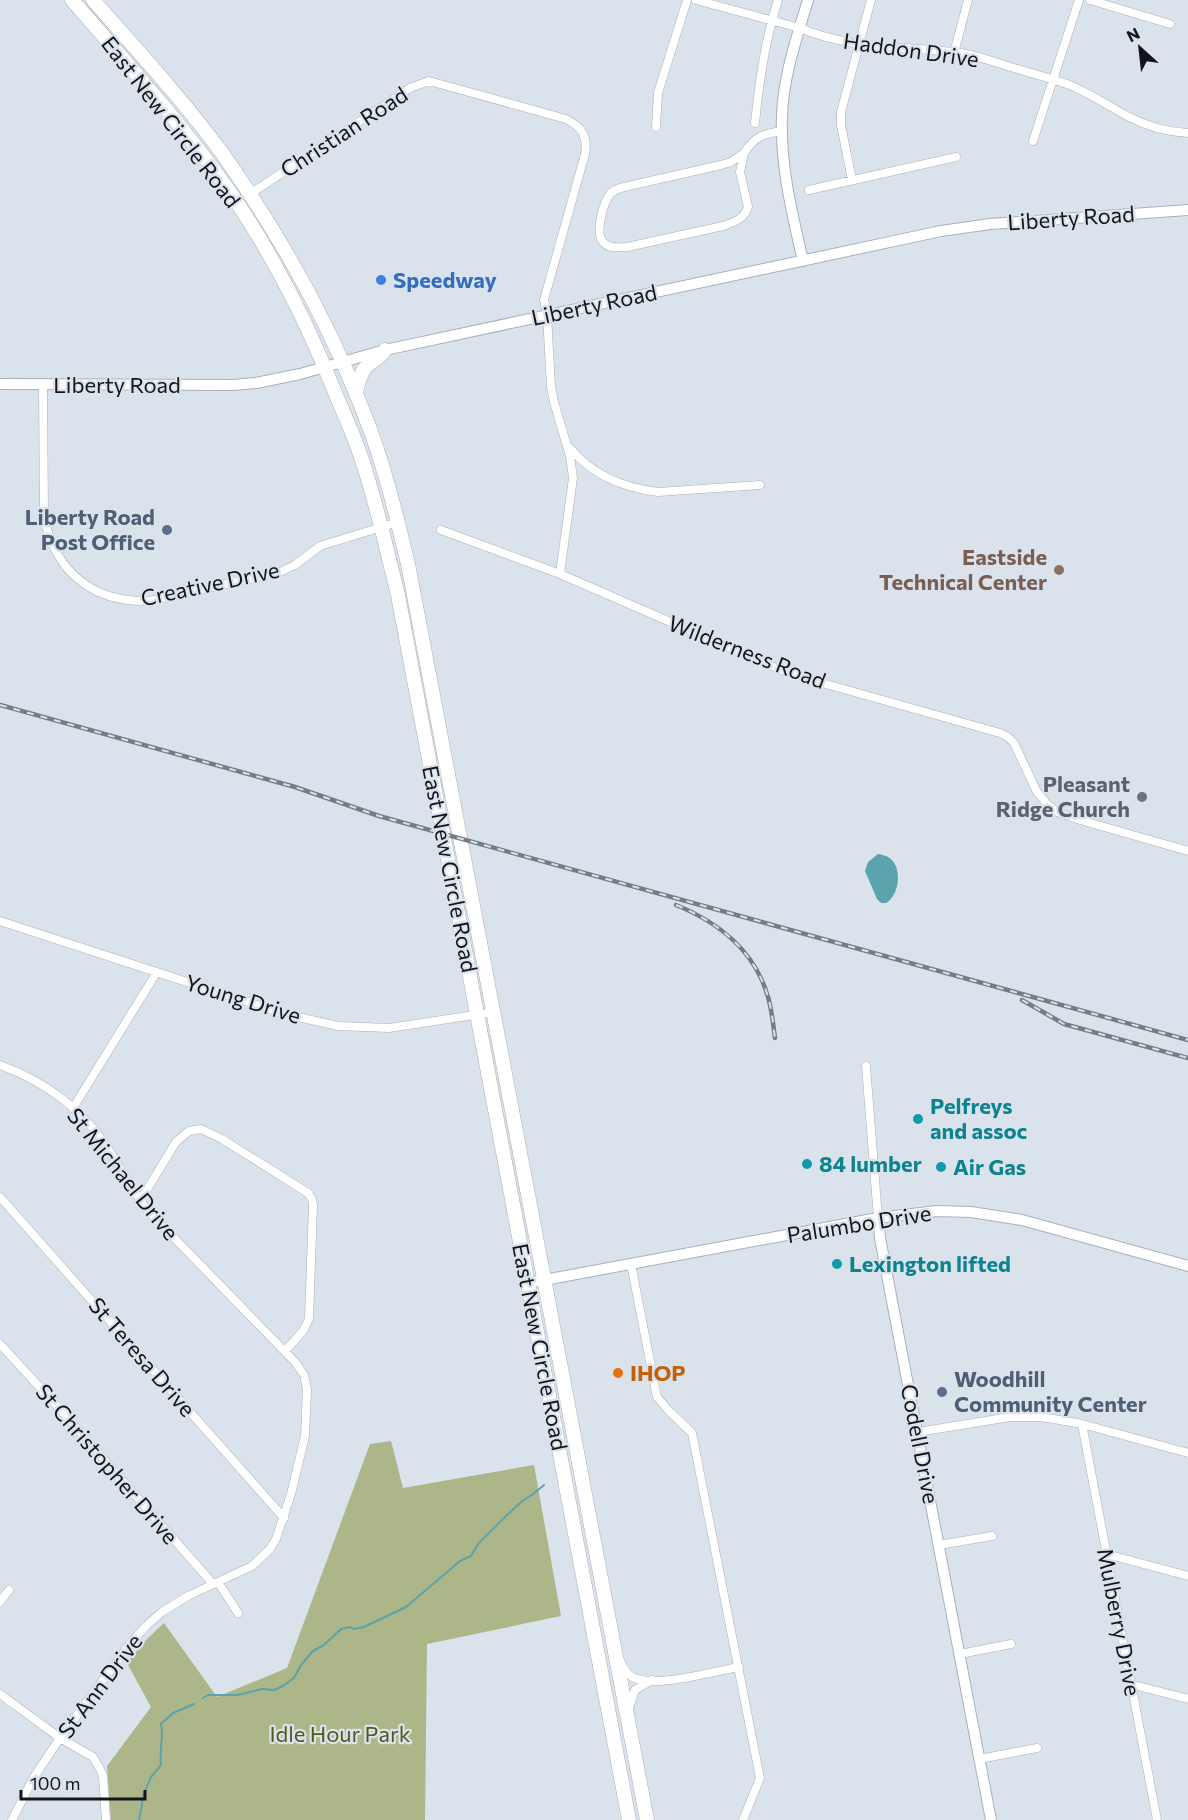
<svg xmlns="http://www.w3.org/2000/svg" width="1188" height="1820" font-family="Commissioner,sans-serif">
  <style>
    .green { fill: #adb688 }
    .water { fill: #5ba3ad }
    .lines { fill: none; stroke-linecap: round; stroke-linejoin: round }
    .stream { stroke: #5ba3ad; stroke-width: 2 }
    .street-casing { stroke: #a9b0b9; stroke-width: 9 }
    .secondary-casing { stroke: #a9b0b9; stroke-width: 12 }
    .highway-casing { stroke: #a9b0b9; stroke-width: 15 }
    .street { stroke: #fff; stroke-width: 8 }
    .secondary { stroke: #fff; stroke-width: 10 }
    .highway { stroke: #fff; stroke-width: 14 }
    .rail-casing { stroke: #777c82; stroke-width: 4.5 }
    .rail { stroke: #dae2eb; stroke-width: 2; stroke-dasharray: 7; stroke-linecap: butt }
    .shop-dot { fill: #3f7fe0; stroke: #dae2eb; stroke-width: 2 }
    .service-dot { fill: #5c6f8a; stroke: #dae2eb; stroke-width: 2 }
    .education-dot { fill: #8d6e63; stroke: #dae2eb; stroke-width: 2 }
    .worship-dot { fill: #6b7280; stroke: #dae2eb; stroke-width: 2 }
    .culture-dot { fill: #0f9aa8; stroke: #dae2eb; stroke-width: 2 }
    .food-dot { fill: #e8710a; stroke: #dae2eb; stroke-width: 2 }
    .labels { text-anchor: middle; stroke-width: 4.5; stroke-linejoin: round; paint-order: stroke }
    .street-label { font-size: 22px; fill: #131519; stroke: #dae2eb }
    .shop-label { font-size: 22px; font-weight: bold; fill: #366cbe; stroke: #dae2eb; text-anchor: start }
    .service-label { font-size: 22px; font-weight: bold; fill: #4e5e75; stroke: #dae2eb; text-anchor: end }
    .education-label { font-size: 22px; font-weight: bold; fill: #785e54; stroke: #dae2eb; text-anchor: end }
    .worship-label { font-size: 22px; font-weight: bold; fill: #5b616d; stroke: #dae2eb; text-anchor: end }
    .culture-label { font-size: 22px; font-weight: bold; fill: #0d838f; stroke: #dae2eb; text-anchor: start }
    .food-label { font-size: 22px; font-weight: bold; fill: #c56008; stroke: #dae2eb; text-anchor: start }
    .park-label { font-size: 22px; fill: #51591d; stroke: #dae2eb }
  </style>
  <rect width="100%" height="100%" fill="#dae2eb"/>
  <path class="green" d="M391,1441L403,1488L534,1465L561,1616L427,1644L425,1820H111L107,1766L151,1707L127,1663L146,1640L164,1623L217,1697L287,1668L370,1444Z"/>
  <path class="water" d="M878,854C880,854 886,856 888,857C903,865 900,895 886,903H881L877,899L865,871L868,862Z"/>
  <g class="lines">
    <path class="stream" d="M203,1698L208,1695H238L262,1689L274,1690L283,1686L294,1678L301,1665L313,1651L324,1645L341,1629L350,1627L354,1629L364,1627L406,1607L460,1561L471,1556L478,1544L502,1520L522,1501L532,1495L544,1485
      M139,1820L144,1793L151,1777L161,1765C159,1751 164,1737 161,1724L173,1713L194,1704"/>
    <defs>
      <path id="street" d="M696,0L800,28C855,51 904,45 961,53C979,56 997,63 1014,68C1031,73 1049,78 1067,84C1088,92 1107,105 1127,116C1146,126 1167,132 1188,133
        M1090,0L1170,24
        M954,53L968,0
        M755,123C759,82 765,40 778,0
        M656,127L658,93L687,0
        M1033,141L1079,0
        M744,153L740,172L748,207C744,219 735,222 723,226L627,247C619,247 610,249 604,243C594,235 603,202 611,193C615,190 619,188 624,187L721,165L731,162Z
        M744,153C755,136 763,134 782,131
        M852,180L841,125V112L871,0
        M809,190L956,157
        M250,194L410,88L429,81L566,119C582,127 588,136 585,154L544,300L547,315L551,387L554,402L570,456L573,478L560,574
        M43,385L44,517C55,572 93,603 150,601L280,572L295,565L320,546L398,522
        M570,448C592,475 625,488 658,492L760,485
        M441,530L560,574L781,670L808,679L1000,733L1008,737L1014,743L1037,792L1047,804L1057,812L1080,820L1188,851
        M0,921L285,1014L338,1026L389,1028L494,1012
        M0,1065C41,1080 77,1105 103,1141C119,1164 131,1189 148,1211L295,1362L304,1375L307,1389L305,1436L291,1494L276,1539L270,1549L252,1566L188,1596L162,1612L146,1626L129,1645L60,1738L34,1777L12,1820
        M866,1066L878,1218
        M73,1108L157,972
        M0,1197L284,1518
        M140,1201L176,1142L189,1131L201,1129L222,1139L308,1193L312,1199L313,1205L309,1319L303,1331L285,1351
        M631,1264L657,1397L668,1410L692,1433L760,1778L743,1820
        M0,1344L67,1417L213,1584
        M1082,1424L1157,1820
        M918,1432L1010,1417H1042L1082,1424L1188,1453
        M939,1545L992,1536
        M1106,1554L1188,1576
        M218,1582L238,1613
        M0,1602L9,1590
        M960,1654L1011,1644
        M620,1661C623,1666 626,1673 631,1676C650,1690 716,1671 739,1667
        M1130,1684L1188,1699
        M0,1694L60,1738L93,1757L100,1769L103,1776L106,1820
        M629,1708L635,1690L652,1680
        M979,1759L1037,1748"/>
      <path id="secondary" d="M803,261C792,213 780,165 782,116C783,77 797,37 808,0
        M0,384L233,385L256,383L300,374L385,350L941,231L990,224L1188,210
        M878,1218L880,1238L991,1820
        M528,1283L878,1218L937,1211L971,1212L1022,1220L1188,1266"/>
      <path id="highway" d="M72,0C129,65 187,130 236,201C277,262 309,327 336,395C344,414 353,434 360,454C376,500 386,548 398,595L629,1820
        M93,0C137,50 183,100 222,153C280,235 329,322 365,416C384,464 396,514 408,564L647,1820
        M356,392C358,384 360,374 365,368C372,360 378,360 385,350"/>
    </defs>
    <use href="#street" class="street-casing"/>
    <use href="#secondary" class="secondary-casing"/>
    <use href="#highway" class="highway-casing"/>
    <use href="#street" class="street"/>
    <use href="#secondary" class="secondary"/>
    <use href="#highway" class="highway"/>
    <defs>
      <path id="rail" d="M0,705L295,787L379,816L1188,1040
        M676,905C718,922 755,951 768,997C772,1010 773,1024 775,1038
        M1022,1000L1064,1024L1188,1058"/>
    </defs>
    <use href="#rail" class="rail-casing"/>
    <use href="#rail" class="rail"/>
  </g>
  <circle class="shop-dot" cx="381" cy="280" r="6"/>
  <g class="service-dot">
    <circle cx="167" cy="530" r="6"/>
    <circle cx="942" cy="1392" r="6"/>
  </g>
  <circle class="education-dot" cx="1059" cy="570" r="6"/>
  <circle class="worship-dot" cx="1142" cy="797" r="6"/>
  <g class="culture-dot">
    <circle cx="918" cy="1119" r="6"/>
    <circle cx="807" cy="1164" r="6"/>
    <circle cx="941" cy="1167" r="6"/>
    <circle cx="837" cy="1264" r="6"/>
  </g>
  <circle class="food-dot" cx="618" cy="1373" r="6"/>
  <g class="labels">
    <g class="street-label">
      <text transform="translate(911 50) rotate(8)" y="8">Haddon Drive</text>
      <text transform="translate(171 122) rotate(52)" y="8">East New Circle Road</text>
      <text transform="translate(344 132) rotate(-33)" y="8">Christian Road</text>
      <text transform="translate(1071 218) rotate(-4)" y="8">Liberty Road</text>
      <text transform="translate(594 305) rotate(-12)" y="8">Liberty Road</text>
      <text x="117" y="393">Liberty Road</text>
      <text transform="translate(210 584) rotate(-12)" y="8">Creative Drive</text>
      <text transform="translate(747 652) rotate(21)" y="8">Wilderness Road</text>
      <text transform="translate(450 869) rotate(79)" y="8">East New Circle Road</text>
      <text transform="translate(243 999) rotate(17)" y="8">Young Drive</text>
      <text transform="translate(123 1174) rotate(51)" y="8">St Michael Drive</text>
      <text transform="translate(859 1224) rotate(-9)" y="8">Palumbo Drive</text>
      <text transform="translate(540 1347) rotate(79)" y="8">East New Circle Road</text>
      <text transform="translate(142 1357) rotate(49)" y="8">St Teresa Drive</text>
      <text transform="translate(920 1444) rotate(79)" y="8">Codell Drive</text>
      <text transform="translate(107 1464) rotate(49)" y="8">St Christopher Drive</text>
      <text transform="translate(1119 1622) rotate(79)" y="8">Mulberry Drive</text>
      <text transform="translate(100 1686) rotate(-53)" y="8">St Ann Drive</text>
    </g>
    <g class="shop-label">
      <text x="393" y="288">Speedway</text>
    </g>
    <g class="service-label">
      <text x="155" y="525">Liberty Road<tspan x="155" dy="25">Post Office</tspan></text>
      <text x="954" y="1387" text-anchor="start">Woodhill<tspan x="954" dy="25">Community Center</tspan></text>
    </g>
    <g class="education-label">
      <text x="1047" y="565">Eastside<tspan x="1047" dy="25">Technical Center</tspan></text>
    </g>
    <g class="worship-label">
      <text x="1130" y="792">Pleasant<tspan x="1130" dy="25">Ridge Church</tspan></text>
    </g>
    <g class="culture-label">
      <text x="930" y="1114">Pelfreys<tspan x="930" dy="25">and assoc</tspan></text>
      <text x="819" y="1172">84 lumber</text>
      <text x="953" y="1175">Air Gas</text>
      <text x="849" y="1272">Lexington lifted</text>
    </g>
    <g class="food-label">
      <text x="630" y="1381">IHOP</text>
    </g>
    <g class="park-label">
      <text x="340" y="1742">Idle Hour Park</text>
    </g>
  </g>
  <g transform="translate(1140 48) rotate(333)" stroke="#dae2eb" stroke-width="4.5" paint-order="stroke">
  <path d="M0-4.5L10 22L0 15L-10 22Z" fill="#131519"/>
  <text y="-9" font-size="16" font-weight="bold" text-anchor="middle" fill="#131519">N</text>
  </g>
  <path d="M21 1790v9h124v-9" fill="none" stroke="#131519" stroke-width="3"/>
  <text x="30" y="1790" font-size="18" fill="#131519" stroke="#dae2eb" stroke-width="4.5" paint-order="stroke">100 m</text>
</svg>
